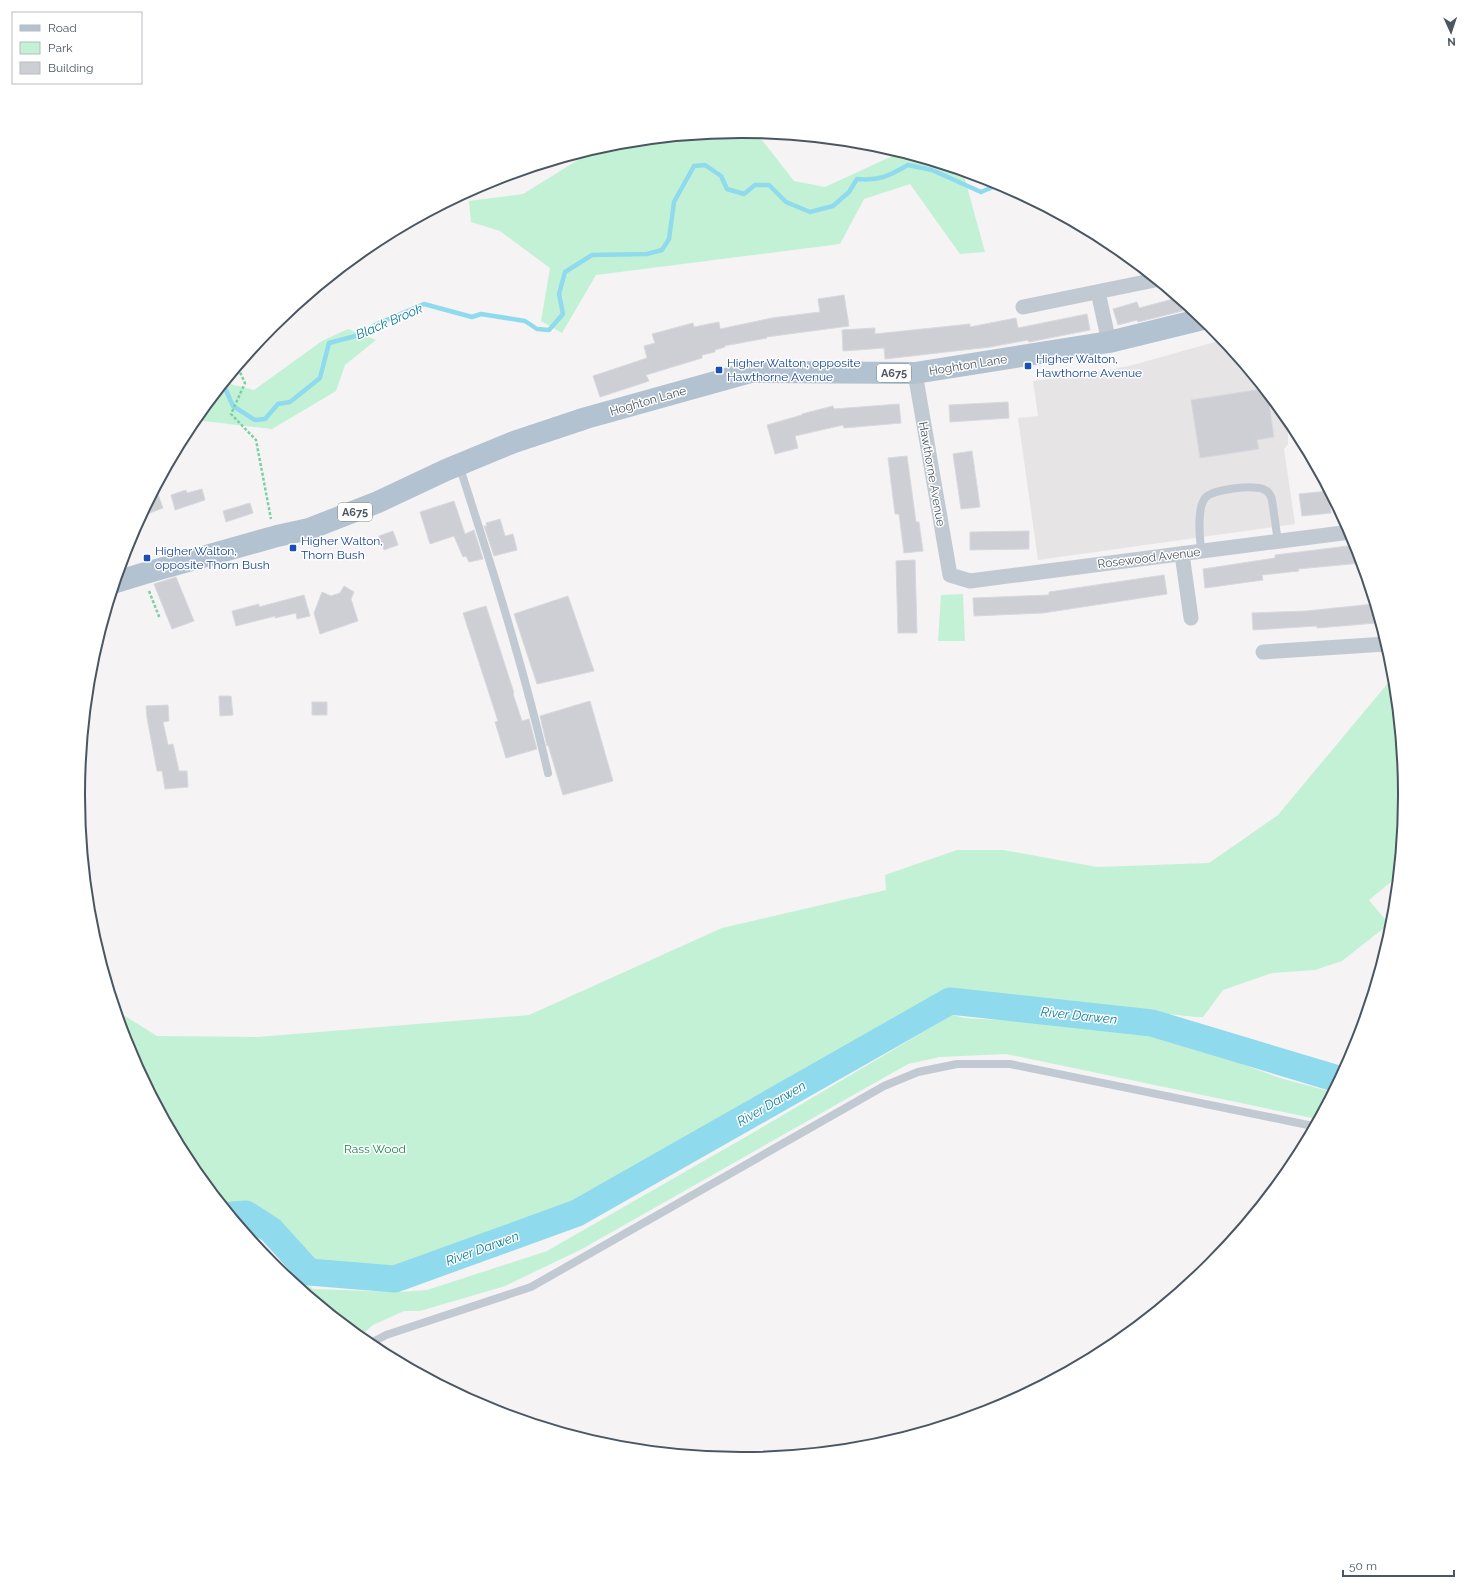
<svg xmlns="http://www.w3.org/2000/svg" width="1483" height="1590" font-family="Raleway,sans-serif">
  <style>
    .education { fill: #e6e4e5 }
    .green { fill: #c3f1d5 }
    .lines { fill: none; stroke-linecap: round; stroke-linejoin: round }
    .stream { stroke: #90daee; stroke-width: 4.5 }
    .river { stroke: #90daee; stroke-width: 27 }
    .building { fill: #cdcfd5; stroke: #d7d9de }
    .path { stroke: #7ad0a6; stroke-width: 2.5; stroke-dasharray: 3 2; stroke-linecap: butt }
    .service { stroke: #c1cad2; stroke-width: 8 }
    .minor { stroke: #c1cad2; stroke-width: 15 }
    .primary { stroke: #b3c2d1; stroke-width: 22 }
    .transit-dot { fill: #1a4fb4; stroke: #fff; stroke-width: 1.5 }
    .labels { text-anchor: middle; stroke-width: 3; stroke-linejoin: round; paint-order: stroke }
    .shield { fill: #fff; stroke: #808990; stroke-width: 1 }
    .shield-label { font-size: 11px; font-weight: bold; fill: #4a5661 }
    .transit-label { font-size: 12px; fill: #164399; stroke: #fff; text-anchor: start }
    .street-label { font-size: 12px; fill: #4a5661; stroke: #fff }
    .park-label { font-size: 12px; fill: #17864f; stroke: #fff }
    .water-label { font-size: 13px; font-style: italic; fill: #0c7c9b; stroke: #fff }
    .rim { fill: none; stroke: #4a5661; stroke-width: 2 }
  </style>
  <rect width="100%" height="100%" fill="#f5f3f3"/>
  <path class="education" d="M1222,340L1288,420V444L1284,449L1295,524L1038,560L1018,418L1038,416L1033,381L1099,372L1133,365Z"/>
  <path class="green" d="M742,132L758,135L794,181L825,187L899,153L963,172L985,252L960,254L910,184L864,199L840,244L596,275L562,333L541,321L550,268L500,231L471,222L469,201L523,194L594,150L612,144Z
    M348,329L376,340L345,365L336,391L272,429L195,420L226,383L254,390L322,341Z
    M963,594L965,641H938L941,595Z
    M1393,677L1405,795L1397,877L1369,900L1389,924L1342,961L1315,970L1272,973L1223,990L1203,1017H1196L947,990L572,1204L394,1272L312,1268L278,1228L246,1211L229,1212L190,1163L128,1049L117,1011L157,1036L257,1037L529,1015L722,928L886,890L885,875L957,850H1003L1097,867L1209,863L1278,815Z
    M952,1015L965,1018L1015,1021H1043L1150,1031L1280,1078L1332,1092L1317,1119L1006,1054L940,1057L908,1064L582,1249L505,1286L420,1311H404L373,1325L360,1336L270,1261L313,1289L400,1292L427,1290L547,1251L756,1131Z"/>
  <g class="lines">
    <path class="stream" d="M221,388H225L233,406L255,420L265,419L278,404L290,402L320,378L329,343L363,334L375,325L424,304L472,317L481,314L525,321L537,329L549,330L563,314L559,294L565,272L592,255L647,254L662,250L669,239L674,202L694,166L705,165L721,176L727,189L744,194L755,185H769L786,202L810,212L833,206L849,192L857,179C879,181 889,176 908,165L932,170L981,192L1000,184"/>
    <path class="river" d="M232,1215L246,1214L271,1230L309,1272L395,1279L577,1213L950,1001L1152,1023L1338,1079"/>
  </g>
  <path class="building" d="M844,295L849,326L766,337L767,338L724,346L725,347L715,350V352L702,355V358L646,375L649,381L600,397L593,376L647,358L644,346L655,343L652,334L693,323L694,327L719,322L720,329L772,318L820,312L818,299Z
    M1177,298L1190,309L1138,322L1137,320L1118,325L1113,309L1137,302L1139,308Z
    M1087,314L1090,330L1029,342L1028,340L990,347L885,359L884,348L843,351L842,330L875,328V334L970,324V327L1016,318L1018,328Z
    M1262,389L1268,396L1274,437L1257,440L1259,449L1200,458L1191,400Z
    M1008,402L1009,418L950,422L949,405Z
    M899,404L901,423L844,428L843,425L795,436L798,448L775,454L767,425L802,415V414L833,406L834,409Z
    M972,451L980,507L961,509L953,454Z
    M907,456L916,522H919L923,551L904,553L899,514H895L888,458Z
    M156,489L163,508L142,516L152,497Z
    M202,489L205,500L175,510L171,495L186,490L187,493Z
    M1328,491L1331,513L1302,516L1299,494Z
    M454,501L465,534L474,530L483,559L469,562L466,556L463,557L454,536L430,544L420,512Z
    M250,503L253,513L226,522L223,511Z
    M500,519L505,536L513,534L517,550L494,556L484,526H487L486,523Z
    M393,531L398,545L384,550L379,536Z
    M1029,531V549L970,550V532Z
    M1356,545L1361,563L1298,569L1299,571L1262,575L1263,580L1205,588L1203,569L1275,558V555Z
    M915,560L917,633H898L896,561Z
    M1164,575L1167,594L1043,613L974,616L973,598L1049,595V592Z
    M176,577L194,621L172,629L154,584Z
    M344,586L354,592L351,599L358,621L320,634L314,613L322,592L331,596L340,593Z
    M304,595L310,616L297,619L296,613L275,618V616L236,626L232,611L259,604V607Z
    M568,596L594,671L537,684L514,614Z
    M1374,604L1376,623L1317,628V626L1253,630L1252,613L1306,611Z
    M486,606L514,693L513,694L522,721L529,719L537,749L506,758L495,722L498,721L463,613Z
    M219,696H231L233,715L220,716Z
    M590,701L613,781L563,795L548,745L547,746L540,716Z
    M312,702H327V715H312Z
    M168,705L169,721L163,722L168,745L173,744L179,771H187L188,787L165,789L162,771H157L147,718L146,706Z"/>
  <g class="lines">
    <path class="path" d="M238,368L245,383L231,414L256,440L271,519
      M149,591L160,619"/>
    <path class="service" d="M459,465C492,567 524,668 548,773
      M1201,551C1200,538 1196,507 1206,497C1215,489 1251,485 1263,489C1268,491 1271,495 1272,500L1278,542
      M369,1344L386,1335L531,1287L884,1086L918,1072L957,1064H1010L1313,1126"/>
    <path class="minor" d="M1098,292L1109,342
      M1023,307L1155,280
      M915,373L950,575L970,581L1350,532
      M1182,554L1191,618
      M1263,652L1386,644"/>
    <path class="primary" d="M116,582L142,574L277,536L309,529L378,502L446,470L514,442L586,418L751,372L915,373L1109,342L1203,319"/>
  </g>
  <g class="transit-dot">
    <rect x="1024" y="362" width="8" height="8" rx="2"/>
    <rect x="715" y="366" width="8" height="8" rx="2"/>
    <rect x="289" y="544" width="8" height="8" rx="2"/>
    <rect x="143" y="554" width="8" height="8" rx="2"/>
  </g>
  <g class="labels">
    <g class="shield">
      <rect x="877" y="364" width="34" height="18" rx="3"/>
      <rect x="338" y="503" width="34" height="18" rx="3"/>
    </g>
    <g class="shield-label">
      <text x="894" y="377">A675</text>
      <text x="355" y="516">A675</text>
    </g>
    <g class="transit-label">
      <text x="1036" y="363">Higher Walton,<tspan x="1036" dy="14">Hawthorne Avenue</tspan></text>
      <text x="727" y="367">Higher Walton, opposite<tspan x="727" dy="14">Hawthorne Avenue</tspan></text>
      <text x="301" y="545">Higher Walton,<tspan x="301" dy="14">Thorn Bush</tspan></text>
      <text x="155" y="555">Higher Walton,<tspan x="155" dy="14">opposite Thorn Bush</tspan></text>
    </g>
    <g class="street-label">
      <text transform="translate(968 365) rotate(-9)" y="4">Hoghton Lane</text>
      <text transform="translate(648 401) rotate(-16)" y="4">Hoghton Lane</text>
      <text transform="translate(932 474) rotate(80)" y="4">Hawthorne Avenue</text>
      <text transform="translate(1149 558) rotate(-7)" y="4">Rosewood Avenue</text>
    </g>
    <g class="park-label">
      <text x="375" y="1153">Rass Wood</text>
    </g>
    <g class="water-label">
      <text transform="translate(389 321) rotate(-23)" y="5">Black Brook</text>
      <text transform="translate(1079 1015) rotate(6)" y="5">River Darwen</text>
      <text transform="translate(771 1103) rotate(-30)" y="5">River Darwen</text>
      <text transform="translate(482 1248) rotate(-20)" y="5">River Darwen</text>
    </g>
  </g>
  <path d="M0 0H1483V1590H0ZM741 138H742A656 656 0 0 1 1398 794V796A656 656 0 0 1 742 1452H741A656 656 0 0 1 85 796V794A656 656 0 0 1 741 138Z" fill="#fff" fill-rule="evenodd"/>
  <path class="rim" d="M741 138H742A656 656 0 0 1 1398 794V796A656 656 0 0 1 742 1452H741A656 656 0 0 1 85 796V794A656 656 0 0 1 741 138Z"/>
  <rect x="12" y="12" width="130" height="72" fill="#ffffff" stroke="#b7bbc0"/>
  <rect x="20" y="25" width="20" height="6" fill="#b3c2d1" stroke="#b7bbc0"/>
  <text x="48" y="32" font-size="12" fill="#4a5661">Road</text>
  <rect x="20" y="42" width="20" height="12" fill="#c3f1d5" stroke="#b7bbc0"/>
  <text x="48" y="52" font-size="12" fill="#4a5661">Park</text>
  <rect x="20" y="62" width="20" height="12" fill="#cdcfd5" stroke="#b7bbc0"/>
  <text x="48" y="72" font-size="12" fill="#4a5661">Building</text>
  <g transform="translate(1451 32) rotate(177)" stroke="#ffffff" stroke-width="3" paint-order="stroke">
  <path d="M0-3L7 15L0 10L-7 15Z" fill="#4a5661"/>
  <text y="-6" font-size="11" font-weight="bold" text-anchor="middle" fill="#4a5661">N</text>
  </g>
  <path d="M1343 1570v6h111v-6" fill="none" stroke="#4a5661" stroke-width="2"/>
  <text x="1349" y="1570" font-size="12" fill="#4a5661" stroke="#ffffff" stroke-width="3" paint-order="stroke">50 m</text>
</svg>
